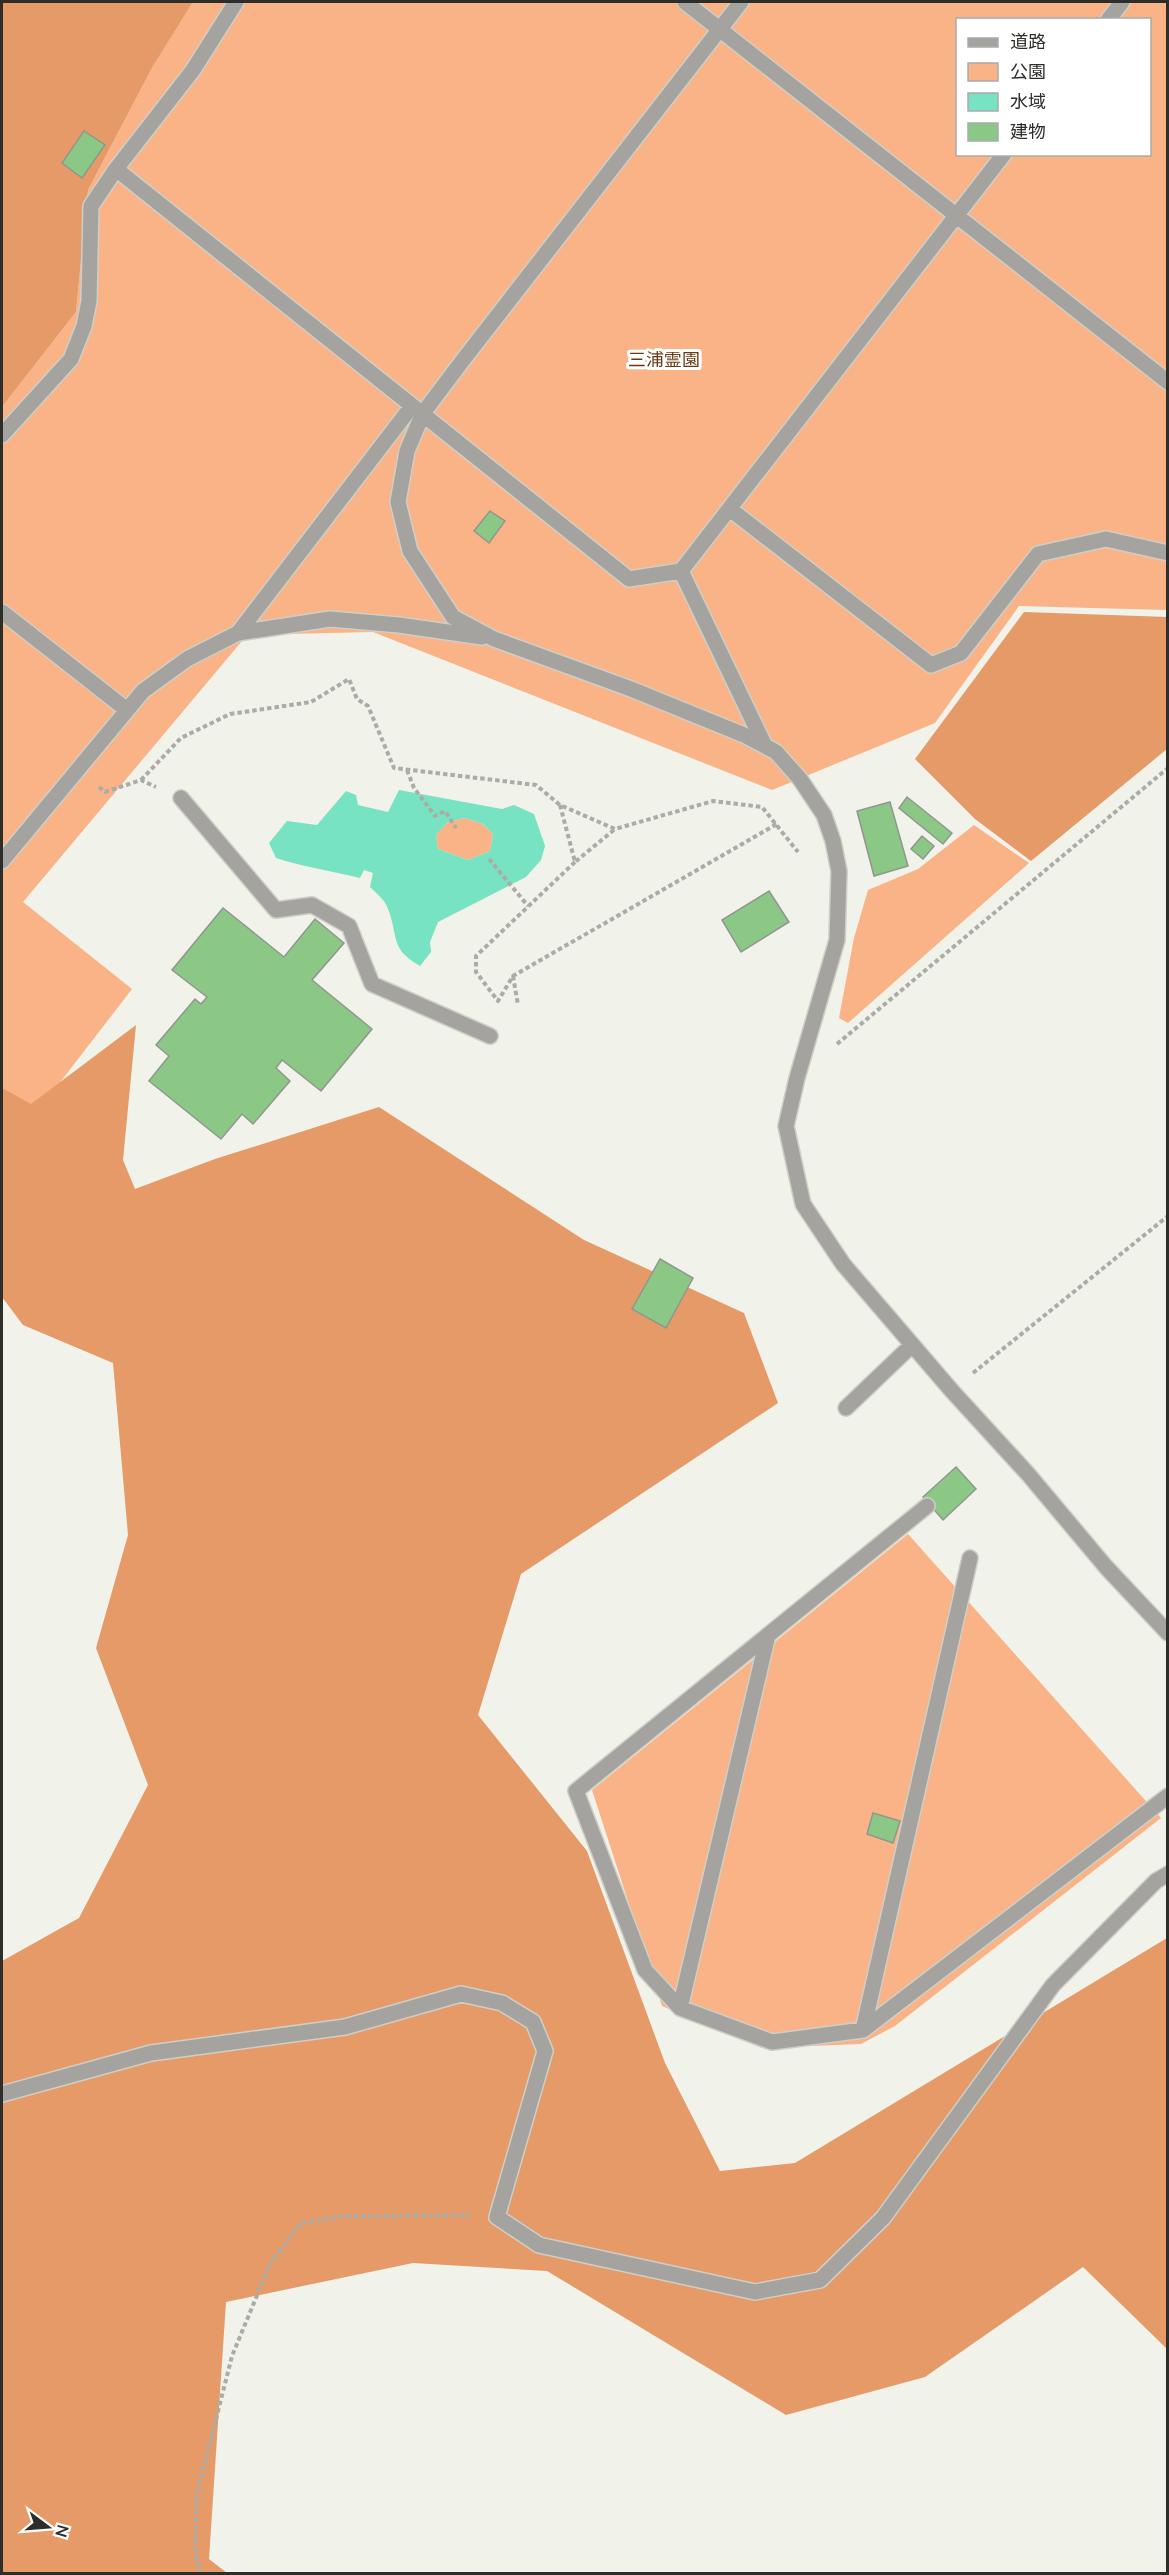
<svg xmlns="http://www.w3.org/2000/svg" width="1169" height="2575" font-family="'Nunito Sans','Noto Sans JP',sans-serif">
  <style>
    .green { fill: #f9b386; fill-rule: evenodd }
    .forest { fill: #e59a68 }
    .water { fill: #77e3c3; fill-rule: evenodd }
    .building { fill: #8bc886; stroke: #919690; stroke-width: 1.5 }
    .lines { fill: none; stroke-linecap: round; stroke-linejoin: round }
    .minor-casing { stroke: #cecfc7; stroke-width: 18 }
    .path { stroke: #abaca6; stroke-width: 4; stroke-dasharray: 4.5 3; stroke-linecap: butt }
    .minor { stroke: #a5a3a0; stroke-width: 15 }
    .labels { text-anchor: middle; stroke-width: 6; stroke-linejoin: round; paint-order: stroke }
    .park-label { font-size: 18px; fill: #6a3915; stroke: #fff }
  </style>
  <rect width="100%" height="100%" fill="#f1f2ea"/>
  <path class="green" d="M193,2H1167V610L1019,606L935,723L772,790L373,632L247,635L23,902L132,989L21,1133L2,1126V407L76,312L88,190L152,68ZM958,20H1150V154H958Z
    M465,818L483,824L493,834L490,851L468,860L438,849L436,835L448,822Z
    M974,825L1029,863L848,1023L839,1018L854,938L868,890L918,869Z
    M908,1534L1161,1818L895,2026L861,2044L762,2048L662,2006L592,1790Z"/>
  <path class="forest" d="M2,2H193L152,68L88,190L76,312L2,407Z
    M1024,612L1168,617L1167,749L1031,861L975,819L915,759Z
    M136,1025L123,1160L135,1189L215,1159L379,1107L584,1240L744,1313L778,1403L521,1574L478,1715L587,1851L665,2063L720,2171L795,2163L1167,1938V2349L1083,2267L925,2377L786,2415L547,2271L413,2263L226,2302L209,2559L227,2573H2V1961L79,1918L148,1785L96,1648L128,1535L113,1363L23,1325L2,1297V1088L31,1104Z"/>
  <path class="water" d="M399,790L502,809L514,805L534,814L545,846L541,860L526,877L438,922L430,942L431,952L420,966C389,948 399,937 388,909C386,901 376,893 370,887L373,873L364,870L360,878C332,871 304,867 276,858L269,843L287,821L317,825L346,791L356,795L358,805L388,812ZM465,818L483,824L493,834L490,851L468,860L438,849L436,835L448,822Z"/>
  <path class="building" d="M84,131L105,145L82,178L62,163Z
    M490,511L505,521L489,543L474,531Z
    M907,797L952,833L943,844L899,808Z
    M890,802L908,866L874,876L857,811Z
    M922,836L934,846L923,859L911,849Z
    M769,891L789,922L741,952L722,920Z
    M223,908L284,957L315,919L344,943L312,980L372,1029L321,1091L282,1060L276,1068L290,1081L253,1124L242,1114L221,1139L149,1081L169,1056L156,1045L195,999L201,1004L207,997L172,970Z
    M660,1259L693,1278L666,1328L632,1309Z
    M956,1467L976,1489L943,1520L923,1497Z
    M873,1813L900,1821L893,1843L867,1834Z"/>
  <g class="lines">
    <defs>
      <path id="minor" d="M685,2L1168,382
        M741,2L463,360L423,413L407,451L398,502L410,551L453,617L494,639L631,689L744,735L776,752L800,779L824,815L833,841L839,871L837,940L797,1078L786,1126L803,1204L843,1264L952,1391L1028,1474L1106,1567L1168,1633
        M1108,20L1122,2
        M116,169L629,579L681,571L1004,154
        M2,435L71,359L84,326L89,301L91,206L116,169L193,70L236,2
        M730,509L931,665L961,653L1038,554L1106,539L1168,553
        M681,571L765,746
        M2,612L127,710
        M238,633L412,406
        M181,798L276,910L312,905L349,926L372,984L490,1036
        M2,861L143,691L187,659L238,633L330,619L399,625L482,637
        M846,1408L912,1345
        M927,1506L576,1791L645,1970L680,2008L772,2042L863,2030L1168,1796
        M680,2008L768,1635
        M863,2030L970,1558
        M2,2094L151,2053L345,2027L461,1994L502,2003L533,2022L545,2051L497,2217L539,2245L755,2292L820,2280L883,2218L1053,1985L1156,1881L1168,1874"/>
    </defs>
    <use href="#minor" class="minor-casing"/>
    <path class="path" d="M407,770L414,788L435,816L445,811L456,828
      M141,780L181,738L230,714L311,702L349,679L357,699L368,706L394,768L536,785L560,805L615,829L713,801L762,807L798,852
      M99,787L105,792L141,780L156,787
      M560,805L575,862L615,829
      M489,859L528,906
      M575,862L476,956V972L498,1001L513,976L777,824
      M513,976L518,1005
      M837,1044L1168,768
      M973,1373L1168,1216
      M201,2574L195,2551L197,2494L232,2356L270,2264L301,2223L345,2216L470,2215"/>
    <use href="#minor" class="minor"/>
  </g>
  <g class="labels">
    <g class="park-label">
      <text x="664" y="366">三浦霊園</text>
    </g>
  </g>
  <rect width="1169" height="2575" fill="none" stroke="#2d2d2a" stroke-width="6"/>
  <rect x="956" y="18" width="195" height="138" fill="#ffffff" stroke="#ababaa" stroke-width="1.5"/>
  <rect x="968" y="38" width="30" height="9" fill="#a5a3a0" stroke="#ababaa" stroke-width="1.5"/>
  <text x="1010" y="48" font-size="18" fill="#2d2d2a">道路</text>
  <rect x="968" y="63" width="30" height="18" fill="#f9b386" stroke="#ababaa" stroke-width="1.5"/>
  <text x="1010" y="78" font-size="18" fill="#2d2d2a">公園</text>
  <rect x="968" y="93" width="30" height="18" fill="#77e3c3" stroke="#ababaa" stroke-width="1.5"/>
  <text x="1010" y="108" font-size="18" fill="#2d2d2a">水域</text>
  <rect x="968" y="123" width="30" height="18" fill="#8bc886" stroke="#ababaa" stroke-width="1.5"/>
  <text x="1010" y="138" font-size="18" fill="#2d2d2a">建物</text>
  <g transform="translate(48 2527) rotate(106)" stroke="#ffffff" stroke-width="4.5" paint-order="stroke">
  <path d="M0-4.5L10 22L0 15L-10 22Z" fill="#2d2d2a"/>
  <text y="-9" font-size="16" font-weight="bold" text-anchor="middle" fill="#2d2d2a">N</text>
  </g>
</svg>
